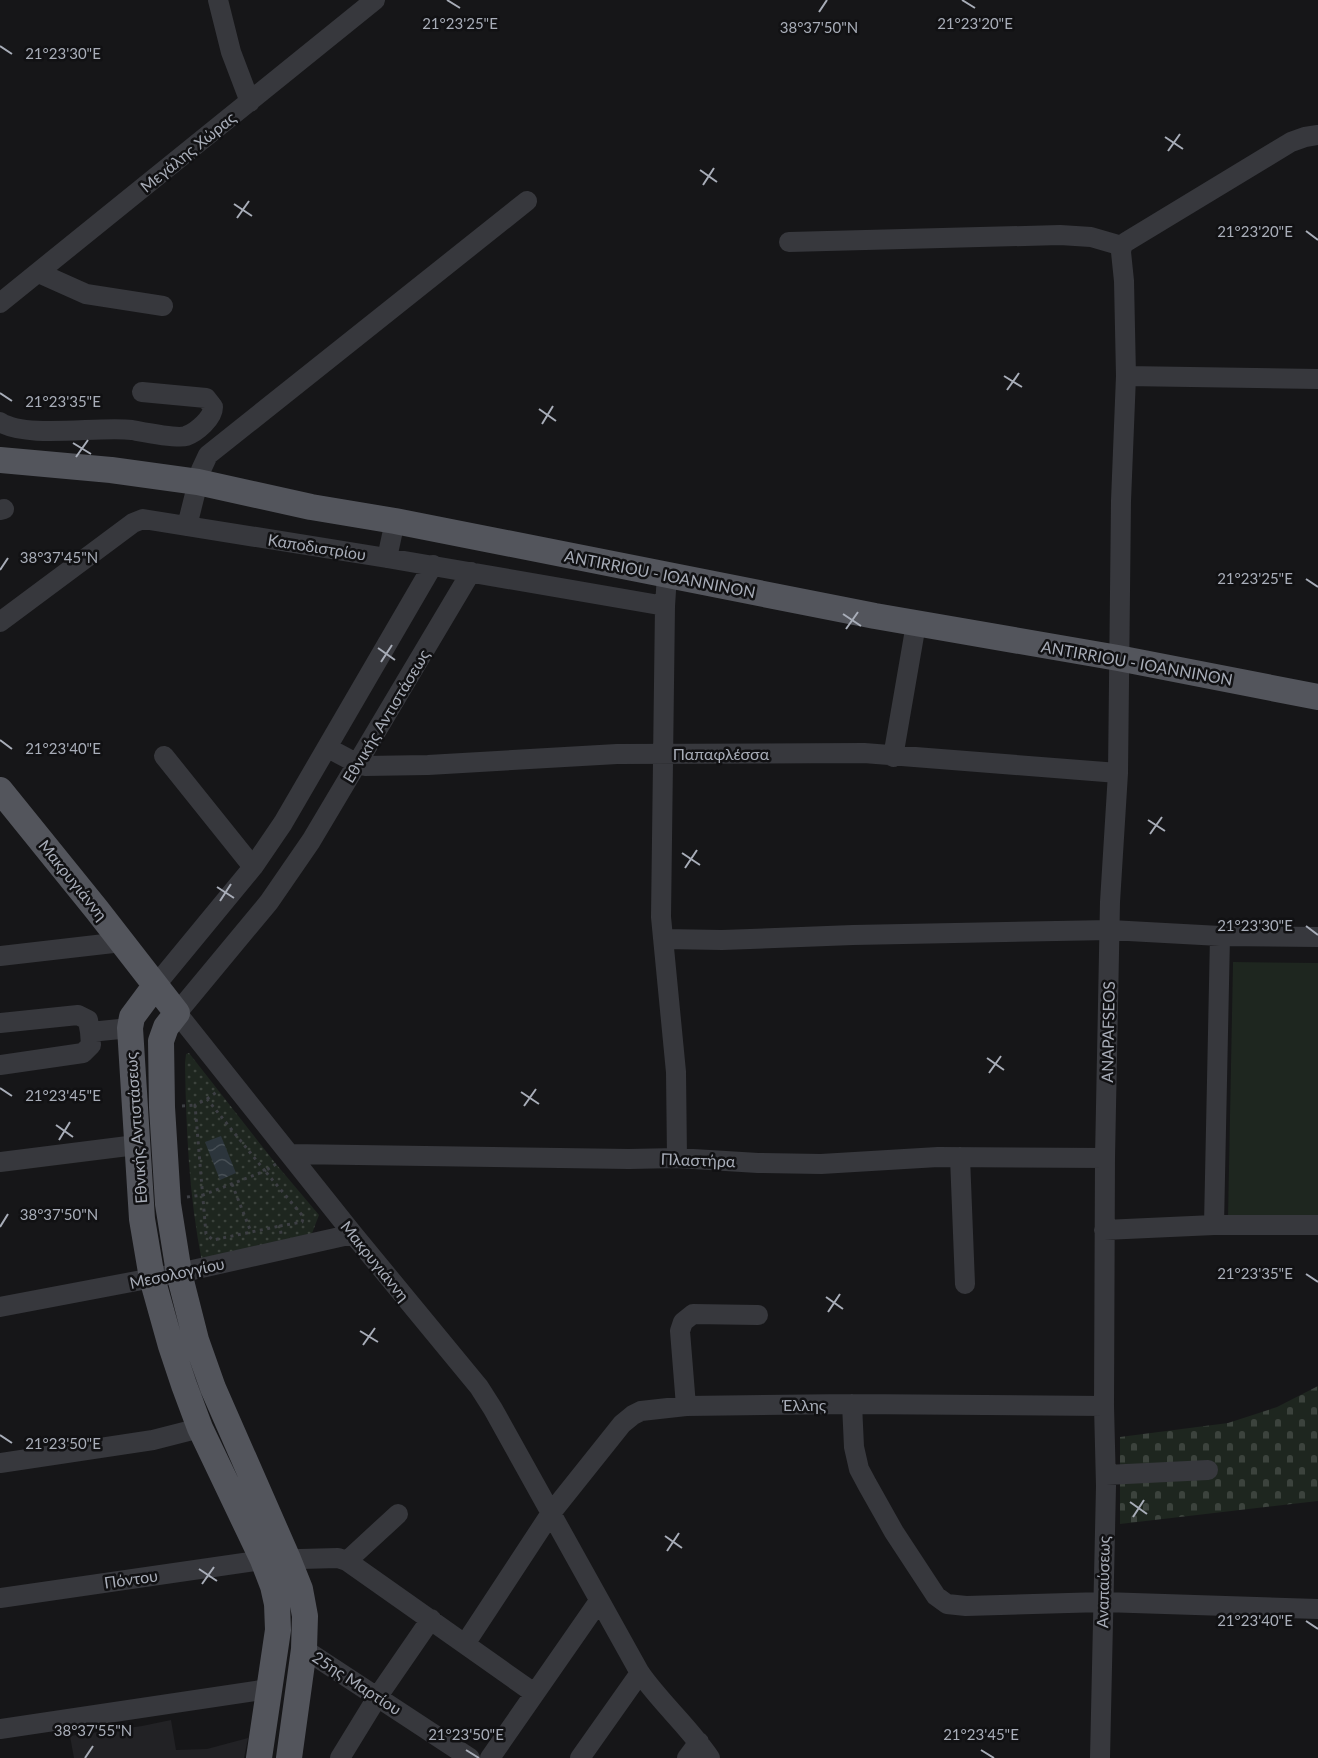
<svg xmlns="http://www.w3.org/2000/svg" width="1318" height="1758" font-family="Lato,sans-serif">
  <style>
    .built { fill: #222225 }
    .grass { fill: #1e261f }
    .cemetery { fill: url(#cemetery-stones) }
    .park { fill: url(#park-dots) }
    .water { fill: url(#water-waves) }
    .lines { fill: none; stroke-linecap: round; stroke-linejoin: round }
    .path { stroke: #3d3f44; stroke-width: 3; stroke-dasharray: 3 4.5; stroke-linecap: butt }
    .minor { stroke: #37383d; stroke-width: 20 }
    .major { stroke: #53555c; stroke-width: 26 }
    .ticks { fill: none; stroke: #a8adb8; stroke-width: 2 }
    .labels { text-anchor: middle; stroke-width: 5; stroke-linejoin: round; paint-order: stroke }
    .street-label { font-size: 16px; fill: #a8adb8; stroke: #111113 }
    .ticks-label { font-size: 15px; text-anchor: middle; fill: #a8adb8; stroke: #111113; stroke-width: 5; stroke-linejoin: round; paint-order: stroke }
  </style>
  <defs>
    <pattern id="cemetery-stones" width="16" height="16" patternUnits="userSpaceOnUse" patternTransform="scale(1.5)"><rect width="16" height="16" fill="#1e261f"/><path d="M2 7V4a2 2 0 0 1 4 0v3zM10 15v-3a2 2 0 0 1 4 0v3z" fill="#3c433d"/></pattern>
    <pattern id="park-dots" width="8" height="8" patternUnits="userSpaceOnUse" patternTransform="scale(1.5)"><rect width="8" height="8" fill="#1e261f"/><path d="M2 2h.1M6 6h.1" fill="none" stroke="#3c433d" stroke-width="1.8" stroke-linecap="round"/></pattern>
    <pattern id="water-waves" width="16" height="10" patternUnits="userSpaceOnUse" patternTransform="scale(1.5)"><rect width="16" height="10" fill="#2c353c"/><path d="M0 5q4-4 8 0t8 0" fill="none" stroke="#485056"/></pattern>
  </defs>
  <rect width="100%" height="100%" fill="#161618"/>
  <path class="built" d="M171,1720L176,1750L207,1749L248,1738L244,1758H74L70,1736L142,1726Z"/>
  <path class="grass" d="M1233,962L1318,963V1220L1228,1218Z"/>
  <path class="cemetery" d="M1318,1386V1501L1120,1524V1437L1228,1423L1277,1407Z"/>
  <path class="park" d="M189,1053L276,1164L319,1215L311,1236L202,1262C189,1197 186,1130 185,1063L186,1054Z"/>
  <path class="water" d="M221,1136L236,1173L220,1180L205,1142Z"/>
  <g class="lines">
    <path class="path" d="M207,1099L218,1091
      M182,1106L195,1105
      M276,1164L265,1171L302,1215L303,1219L302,1222L280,1226L281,1234
      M232,1184L251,1232
      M187,1197L203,1195L265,1171L207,1099L195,1105L206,1234L213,1240L280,1226"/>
    <path class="minor" d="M218,0L231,52L250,102
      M789,242L1060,235L1091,237L1122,246
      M39,273L86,294L163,306
      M0,303L375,0
      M1126,376L1318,379
      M0,422C26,439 98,426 132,430C143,432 177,439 186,436C197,432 213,418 213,407L206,398L142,392
      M0,510L4,509
      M187,526L201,470L208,455L527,201
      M387,558L395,521
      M471,572L311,841L269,902L177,1013L353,1234L479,1387L493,1409L640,1673C661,1703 689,1727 710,1758
      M667,575L665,606L661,917L676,1072L677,1158
      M0,622L133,523L143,519L387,558L665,606
      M328,748L358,764L365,766L428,765L617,754L864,753L1118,773
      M164,756L253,867
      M893,757L916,624
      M664,939L722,940L853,935L1110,930L1220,936L1318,937
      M0,956L122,942
      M155,986L253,867L283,823L433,565
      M0,1023L78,1015L88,1020L90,1032L130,1028
      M0,1065L83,1053L91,1045L90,1032
      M290,1154L629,1159L677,1158L758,1163L821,1164L938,1157L1105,1158
      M960,1157L965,1284
      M0,1162L136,1145
      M1214,1225L1220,936
      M1104,1230L1214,1225H1318
      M0,1307L179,1273L353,1234
      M852,1404L854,1447L859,1469L867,1484L894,1532L936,1596L947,1604L966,1606L1103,1602L1318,1609
      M686,1406L680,1331L683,1322L693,1314L758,1315
      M0,1463L153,1440L200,1428
      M1106,1475L1208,1470
      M347,1561L398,1514
      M0,1598L263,1560L338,1558L347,1561L534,1693
      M465,1644L551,1513L622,1424L633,1415L641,1411L686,1406L852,1404L1104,1406
      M304,1649L470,1758
      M0,1729L268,1689
      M340,1758L378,1696L431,1619
      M490,1758L599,1601
      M580,1758L640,1673
      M687,1758L699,1742
      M1100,1758L1106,1486L1104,1406L1105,1158L1110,902L1118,773L1121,501L1126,376L1124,281L1121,252L1122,246L1126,242L1291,142L1305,137L1318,135"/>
    <path class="major" d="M0,460L111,470L198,482L311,507L395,521L875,616L1118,658L1318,697
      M0,790L97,910L177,1013L166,1027L161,1041L162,1107L168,1204L179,1273L196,1340L213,1388L288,1559L300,1589L305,1616L304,1649L289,1758
      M155,986L132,1017L130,1028L142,1219L152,1278L171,1346L184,1385L200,1428L263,1560L273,1586L277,1604L278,1630L259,1758"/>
  </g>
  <path class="ticks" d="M447,0L460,8M962,0L975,8M819,12L827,0M0,46L12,54M1165,137L1183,149M1168,151L1180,134M700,170L717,182M703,185L714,168M234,204L252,216M237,218L249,201M1306,231L1318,240M1004,376L1022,387M1007,390L1019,373M0,393L12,401M539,409L556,421M542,424L553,406M73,443L91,454M76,457L88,440M0,570L8,558M1306,579L1318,587M843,614L861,626M846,629L858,612M378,648L395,660M381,662L392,645M0,740L12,749M1148,820L1165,831M1150,834L1162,817M682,853L700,865M685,868L697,850M217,887L234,898M220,901L231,884M1306,926L1318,935M987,1058L1004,1070M989,1073L1001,1056M0,1088L12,1096M521,1092L539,1104M524,1106L536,1089M56,1125L73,1137M59,1140L70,1122M0,1227L8,1214M1306,1274L1318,1282M826,1297L843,1309M828,1312L840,1294M360,1331L378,1342M363,1345L375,1328M0,1435L12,1443M1130,1502L1147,1514M1133,1517L1144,1500M665,1536L682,1548M667,1551L679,1533M199,1569L217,1581M202,1584L214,1567M1306,1621L1318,1629M466,1750L479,1758M981,1750L994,1758M85,1758L93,1746"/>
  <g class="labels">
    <g class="street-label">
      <text transform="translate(188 152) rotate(-39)" y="6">Μεγάλης Χώρας</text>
      <text transform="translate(317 547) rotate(9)" y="6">Καποδιστρίου</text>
      <text transform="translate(660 574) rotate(11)" y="6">ANTIRRIOU - IOANNINON</text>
      <text transform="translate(1137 663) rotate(10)" y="6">ANTIRRIOU - IOANNINON</text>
      <text transform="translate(386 716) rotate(-59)" y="6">Εθνικής Αντιστάσεως</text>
      <text x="721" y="760">Παπαφλέσσα</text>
      <text transform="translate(73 880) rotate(51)" y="6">Μακρυγιάννη</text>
      <text transform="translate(1108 1032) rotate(-89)" y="6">ANAPAFSEOS</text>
      <text transform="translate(136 1128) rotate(-94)" y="6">Εθνικής Αντιστάσεως</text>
      <text transform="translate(698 1160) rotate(2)" y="6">Πλαστήρα</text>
      <text transform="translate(375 1261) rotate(51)" y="6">Μακρυγιάννη</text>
      <text transform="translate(177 1273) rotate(-12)" y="6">Μεσολογγίου</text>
      <text x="804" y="1411">Έλλης</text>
      <text transform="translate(131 1579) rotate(-8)" y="6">Πόντου</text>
      <text transform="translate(1103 1582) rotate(-89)" y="6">Αναπαύσεως</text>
      <text transform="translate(357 1683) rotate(33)" y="6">25ης Μαρτίου</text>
    </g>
  </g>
  <g class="ticks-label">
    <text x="975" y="29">21°23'20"E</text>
    <text x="460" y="29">21°23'25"E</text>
    <text x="819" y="33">38°37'50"N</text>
    <text x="63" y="59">21°23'30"E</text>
    <text x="1255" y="237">21°23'20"E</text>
    <text x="63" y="407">21°23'35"E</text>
    <text x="59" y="563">38°37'45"N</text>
    <text x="1255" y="584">21°23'25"E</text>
    <text x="63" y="754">21°23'40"E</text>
    <text x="1255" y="931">21°23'30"E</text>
    <text x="63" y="1101">21°23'45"E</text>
    <text x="59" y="1220">38°37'50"N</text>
    <text x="1255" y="1279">21°23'35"E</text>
    <text x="63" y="1449">21°23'50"E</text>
    <text x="1255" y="1626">21°23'40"E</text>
    <text x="93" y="1736">38°37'55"N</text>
    <text x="466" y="1740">21°23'50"E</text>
    <text x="981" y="1740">21°23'45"E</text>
  </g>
</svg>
